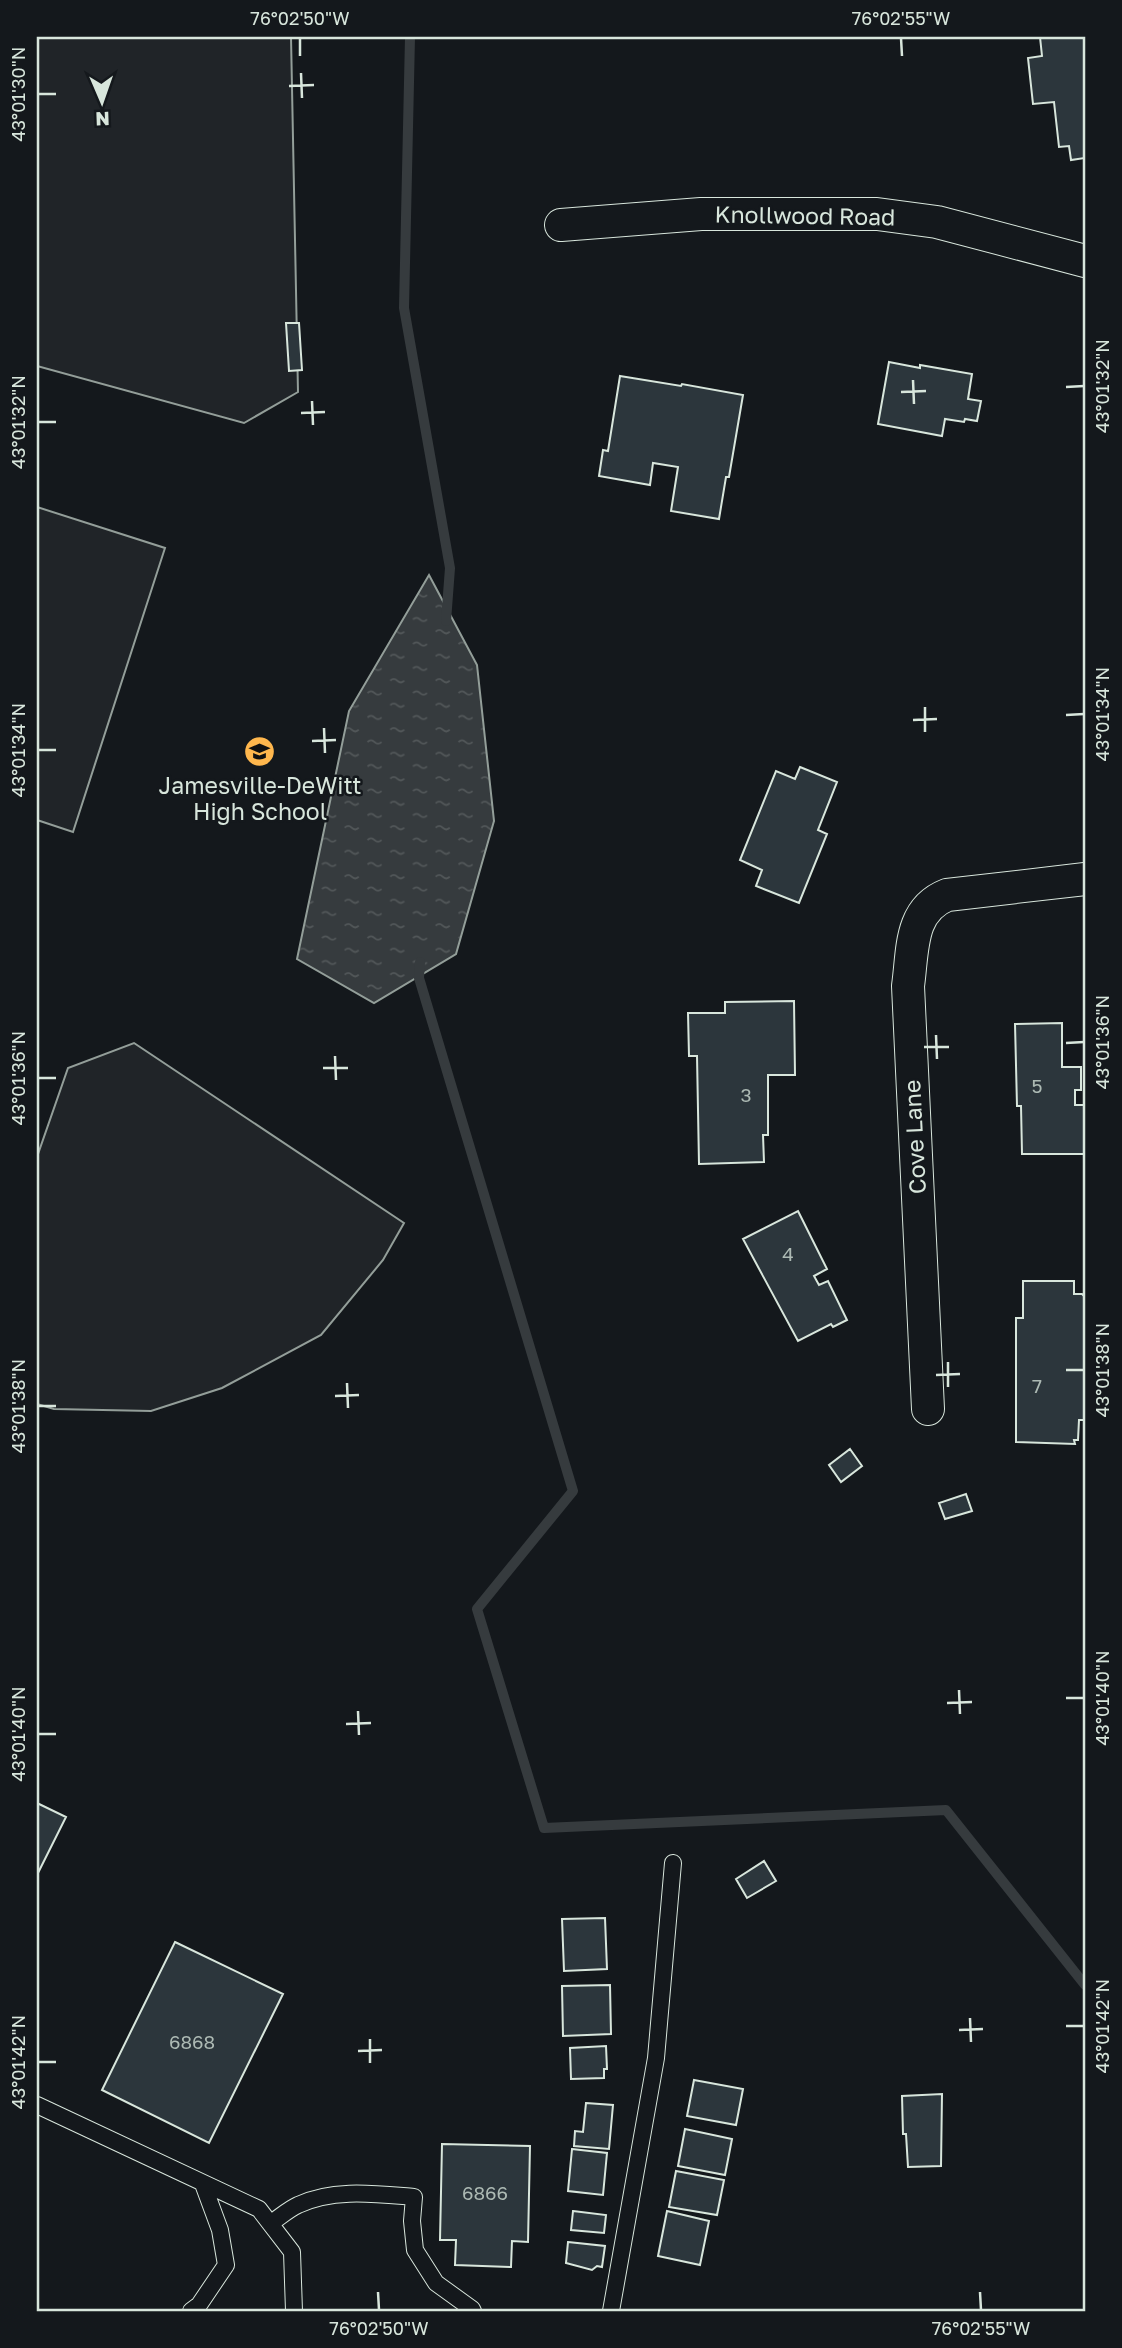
<svg xmlns="http://www.w3.org/2000/svg" width="1122" height="2348" font-family="'Golos Text',sans-serif">
  <style>
    .green { fill: #202428; stroke: #939e99; stroke-width: 2 }
    .water { fill: url(#water-ripples); stroke: #939e99; stroke-width: 2 }
    .lines { fill: none; stroke-linecap: round; stroke-linejoin: round }
    .stream { stroke: #363b3e; stroke-width: 10 }
    .building { fill: #2c363c; stroke: #d8e6dc; stroke-width: 2 }
    .service-casing { stroke: #d8e6dc; stroke-width: 18 }
    .minor-casing { stroke: #d8e6dc; stroke-width: 34 }
    .service { stroke: #14181c; stroke-width: 16 }
    .minor { stroke: #14181c; stroke-width: 32 }
    .ticks { fill: none; stroke: #d8e6dc; stroke-width: 2.5 }
    .labels { text-anchor: middle; stroke-width: 5; stroke-linejoin: round; paint-order: stroke }
    .number-label { font-size: 19px; fill: #adbab4 }
    .street-label { font-size: 23px; fill: #d8e6dc; stroke: #14181c }
    .poi-label { font-size: 23px; fill: #d8e6dc; stroke: #14181c }
    .neatline { fill: none; stroke: #d8e6dc; stroke-width: 2.5 }
    .ticks-label { font-size: 18px; text-anchor: middle; fill: #d8e6dc }
  </style>
  <defs>
    <pattern id="water-ripples" width="26" height="14" patternUnits="userSpaceOnUse" patternTransform="scale(1.75)"><rect width="26" height="14" fill="#363b3e"/><path d="M2 4q2-2 4 0t4 0M15 11q2-2 4 0t4 0" fill="none" stroke="#525759"/></pattern>
  </defs>
  <rect width="100%" height="100%" fill="#14181c"/>
  <path class="green" d="M37,37H291L298,392L244,423L37,366Z
    M37,507L165,548L73,832L37,820Z
    M134,1043L404,1223L383,1260L321,1335L222,1388L151,1411L54,1409L37,1404V1157L68,1068Z"/>
  <path class="water" d="M429,575L477,665L494,821L456,954L374,1003L297,959L349,711Z"/>
  <g class="lines">
    <path class="stream" d="M410,37L404,308L450,568L446,621
      M420,962L419,978L573,1491L477,1609L544,1828L946,1810L1085,1985"/>
  </g>
  <path class="building" d="M1040,37H1085V158L1071,160L1069,146L1059,147L1054,102L1033,104L1028,58L1042,56Z
    M286,323H299L302,370L289,371Z
    M889,362L920,368V365L972,374L968,399L981,401L977,421L965,419L964,422L945,419L942,436L878,424Z
    M620,376L681,386L682,384L743,395L729,477H726L719,519L671,511L678,467L653,463L650,485L599,476L603,450L608,451Z
    M800,767L837,782L818,830L827,834L799,903L756,886L762,870L740,860L776,771L795,779Z
    M794,1001L795,1075H768V1135H763L764,1162L699,1164L697,1056H689L688,1013H725V1002Z
    M1062,1023V1067H1081V1090H1075V1105H1085V1154H1022L1021,1106H1017L1015,1024Z
    M798,1211L827,1269L814,1276L819,1285L828,1281L847,1320L833,1327L831,1324L798,1341L743,1239Z
    M1023,1281H1074V1294H1082L1085,1297V1420H1079L1078,1440H1074L1075,1444L1016,1442V1318H1023Z
    M850,1449L862,1466L841,1482L829,1465Z
    M966,1494L972,1511L945,1519L939,1503Z
    M37,1803L66,1817L37,1875Z
    M764,1861L776,1881L747,1898L736,1879Z
    M605,1918L607,1969L564,1971L562,1919Z
    M175,1942L283,1994L209,2143L102,2090Z
    M610,1985L611,2034L563,2036L562,1986Z
    M606,2046L607,2069H604V2078L571,2079L570,2048Z
    M694,2080L743,2089L736,2125L687,2116Z
    M942,2094L941,2166L908,2167L906,2134H903L902,2096Z
    M586,2103L613,2105L609,2149L574,2146L575,2131L583,2132Z
    M685,2129L732,2139L725,2175L678,2166Z
    M442,2144L530,2146L528,2242L512,2241L511,2267L455,2265L456,2240H440Z
    M572,2149L607,2153L603,2195L568,2191Z
    M676,2171L724,2180L717,2215L669,2207Z
    M573,2211L606,2215L604,2233L571,2230Z
    M667,2211L709,2221L700,2265L658,2256Z
    M568,2242L605,2246L602,2267L597,2266L592,2270L566,2263Z"/>
  <g class="lines">
    <defs>
      <path id="service" d="M37,2105L259,2209L292,2252L294,2311
        M271,2223C280,2217 289,2209 298,2205C333,2188 377,2194 414,2197L412,2221L415,2250L436,2283L472,2309L473,2311
        M191,2311L199,2305L226,2265L220,2230L203,2184
        M611,2311L656,2058L673,1863"/>
      <path id="minor" d="M561,225L701,214H877L937,222L1085,261
        M928,1409L908,986C913,951 909,910 947,895L1085,879"/>
    </defs>
    <use href="#service" class="service-casing"/>
    <use href="#minor" class="minor-casing"/>
    <use href="#service" class="service"/>
    <use href="#minor" class="minor"/>
  </g>
  <path class="ticks" d="M300,38V56M901,38L902,56M301,73L302,98M289,86L314,85M38,94H56M913,380L914,404M1066,387L1084,386M901,392L926,391M312,401L313,425M301,413L325,412M38,422H56M925,707V732M1066,715L1084,714M913,720L937,719M324,728L325,753M312,741L336,740M38,750H56M936,1035L937,1059M1066,1043L1084,1042M924,1047H949M335,1056L336,1080M323,1068H348M38,1078H56M948,1362V1387M1066,1370H1084M936,1375L960,1374M347,1383L348,1408M335,1396L359,1395M38,1406H56M959,1690L960,1714M1066,1698H1084M947,1703L972,1702M358,1711L359,1735M346,1724L371,1723M38,1734H56M970,2018L971,2042M1066,2026H1084M959,2030L983,2029M370,2039V2063M358,2051L382,2050M38,2062H56M378,2292L379,2310M980,2292L981,2310"/>
  <defs>
    <symbol id="school-disc" viewBox="-11 -11 22 22"><circle r="9.5" fill="#ffb74d" stroke="#14181c"/><path d="M0-5L7-2L0 1L-7-2ZM-4 1L0 2.5L4 1V4Q0 6-4 4Z" fill="#111"/></symbol>
  </defs>
  <g fill-rule="evenodd">
    <use href="#school-disc" x="242" y="734" width="35" height="35"/>
  </g>
  <g class="labels">
    <g class="number-label">
      <text x="1037" y="1093">5</text>
      <text x="746" y="1102">3</text>
      <text x="788" y="1261">4</text>
      <text x="1037" y="1393">7</text>
      <text x="192" y="2049">6868</text>
      <text x="485" y="2200">6866</text>
    </g>
    <g class="street-label">
      <text transform="translate(805 216) rotate(1)" y="8">Knollwood Road</text>
      <text transform="translate(915 1137) rotate(-93)" y="8">Cove Lane</text>
    </g>
    <g class="poi-label">
      <text x="260" y="794">Jamesville-DeWitt<tspan x="260" dy="26">High School</tspan></text>
    </g>
  </g>
  <rect width="1122" height="2348" fill="none" stroke="#14181c" stroke-width="77"/>
  <g transform="translate(102 102) rotate(178)" stroke="#14181c" stroke-width="5" paint-order="stroke">
  <path d="M0-5L12 26L0 18L-12 26Z" fill="#d8e6dc"/>
  <text y="-10" font-size="19" font-weight="bold" text-anchor="middle" fill="#d8e6dc">N</text>
  </g>
  <rect x="38" y="38" width="1046" height="2272" class="neatline"/>
  <g class="ticks-label">
    <text x="300" y="25">76°02'50"W</text>
    <text x="901" y="25">76°02'55"W</text>
    <text transform="translate(19 94) rotate(-90)" y="6">43°01'30"N</text>
    <text transform="translate(1103 386) rotate(-90)" y="6">43°01'32"N</text>
    <text transform="translate(19 422) rotate(-90)" y="6">43°01'32"N</text>
    <text transform="translate(1103 714) rotate(-90)" y="6">43°01'34"N</text>
    <text transform="translate(19 750) rotate(-90)" y="6">43°01'34"N</text>
    <text transform="translate(1103 1042) rotate(-90)" y="6">43°01'36"N</text>
    <text transform="translate(19 1078) rotate(-90)" y="6">43°01'36"N</text>
    <text transform="translate(1103 1370) rotate(-90)" y="6">43°01'38"N</text>
    <text transform="translate(19 1406) rotate(-90)" y="6">43°01'38"N</text>
    <text transform="translate(1103 1698) rotate(-90)" y="6">43°01'40"N</text>
    <text transform="translate(19 1734) rotate(-90)" y="6">43°01'40"N</text>
    <text transform="translate(1103 2026) rotate(-90)" y="6">43°01'42"N</text>
    <text transform="translate(19 2062) rotate(-90)" y="6">43°01'42"N</text>
    <text x="379" y="2335">76°02'50"W</text>
    <text x="981" y="2335">76°02'55"W</text>
  </g>
</svg>
